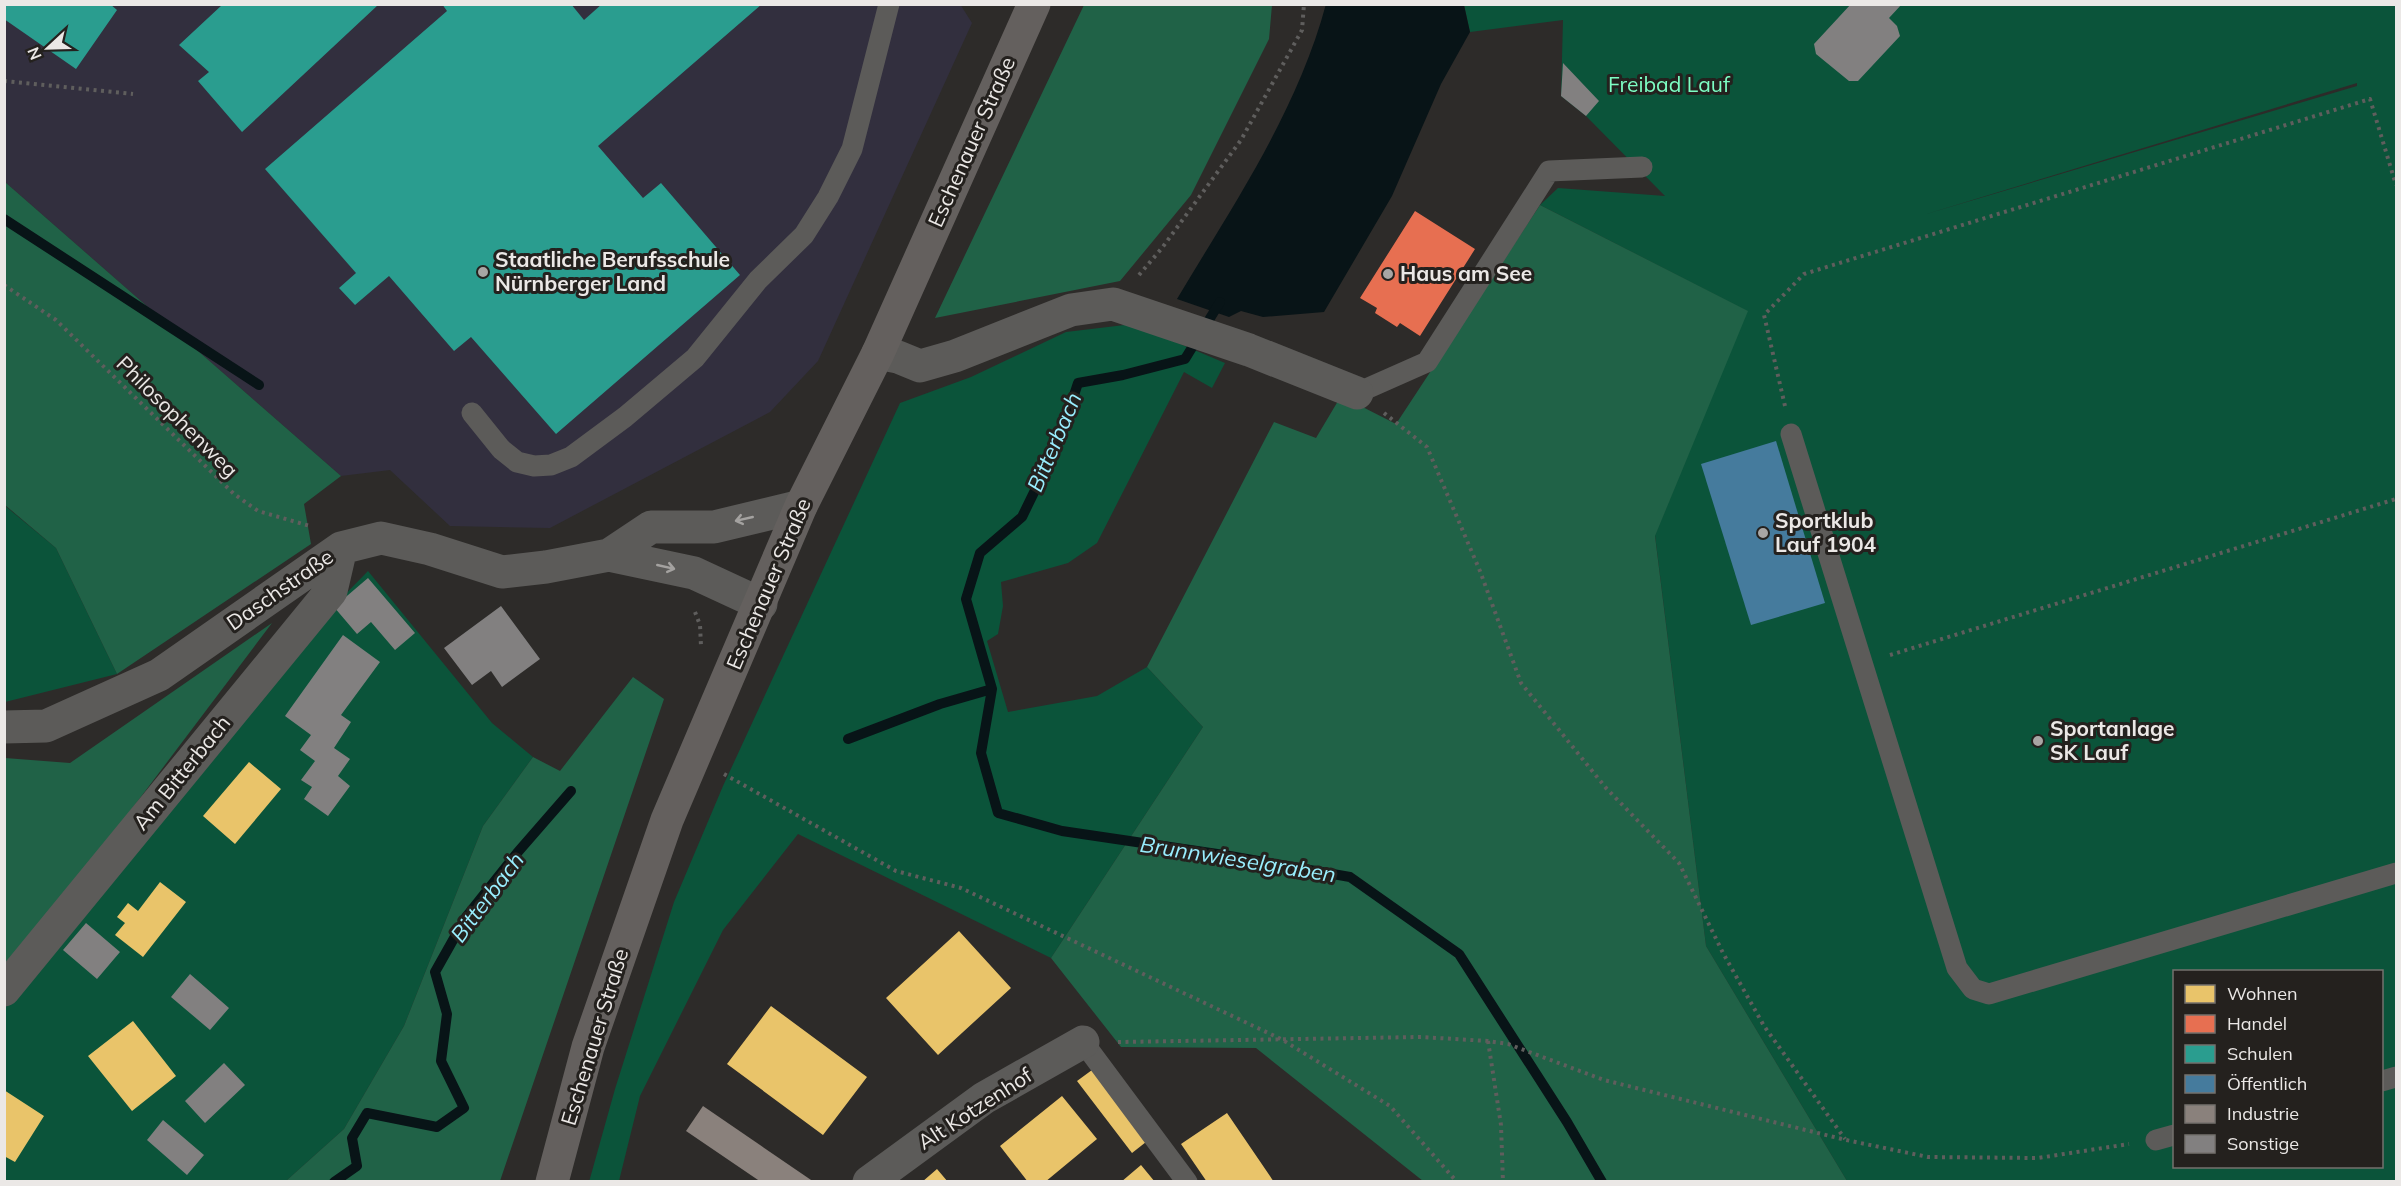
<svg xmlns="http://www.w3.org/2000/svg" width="2401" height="1186" font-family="Mulish,sans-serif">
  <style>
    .education { fill: #322f3e }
    .green { fill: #0b543a; fill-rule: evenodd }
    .forest { fill: #206247 }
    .water { fill: #081417 }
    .homes { fill: #e9c46a }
    .shops { fill: #e76f51 }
    .schools { fill: #2a9d8f }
    .public { fill: #457b9d }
    .industry { fill: #8a817c }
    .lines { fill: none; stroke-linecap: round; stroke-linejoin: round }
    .stream { stroke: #081417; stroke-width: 10 }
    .building { fill: #828080 }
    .path { stroke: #5f5e5d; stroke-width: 4; stroke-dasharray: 3 4.5; stroke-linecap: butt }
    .service { stroke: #5c5b59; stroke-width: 21 }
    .minor { stroke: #5c5b59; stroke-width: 33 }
    .secondary { stroke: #64605e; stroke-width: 33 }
    .oneway { stroke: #a4a2a0 }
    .poi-dot { fill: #a8a6a4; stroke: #24211e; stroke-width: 2 }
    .labels { text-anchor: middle; stroke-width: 6; stroke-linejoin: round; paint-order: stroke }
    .park-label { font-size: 21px; fill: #7dfec4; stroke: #24211e }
    .street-label { font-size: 21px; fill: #ebe8e6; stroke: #24211e }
    .poi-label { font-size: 21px; font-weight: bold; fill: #ebe8e6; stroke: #24211e; text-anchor: start }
    .water-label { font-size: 22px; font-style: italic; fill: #99eefe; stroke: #24211e }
  </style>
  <rect width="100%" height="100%" fill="#2d2b29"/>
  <path class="education" d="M960,4L972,23L818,361L770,412L550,528L450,526L390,470L341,476L5,182V5Z"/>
  <path class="green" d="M1464,5H2396V1181H1847L1706,946L1655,535L1747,311L1540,205L1558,188L1665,196L1586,116L1561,96L1563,20L1470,32ZM2357,83V86L1923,215ZM2174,972H2382V1166H2174Z
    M1133,324L1225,363L1212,388L1184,372L1097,543L1068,563L1001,582L1003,606L998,634L987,641L1008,712L1097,696L1147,667L1203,727L1051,958L798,834L723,930L640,1096L619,1181L589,1182L615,1089L674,902L723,786L900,403L971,377L1066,332Z
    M4,505L56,548L117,674L5,702Z
    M368,571L492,723L533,757L483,826L404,1026L344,1129L286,1181L5,1182V1008L328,612Z"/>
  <path class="forest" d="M1084,5H1272L1269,39L1191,195L1120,281L935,318Z
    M5,182L341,476L304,504L311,544L117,674L56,548L5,505Z
    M1540,205L1748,311L1655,536L1706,946L1847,1181H1423L1256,1048L1121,1047L1051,958L1203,727L1147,667L1274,422L1316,438L1341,396L1396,424Z
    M272,623L5,977V758L70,763Z
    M633,677L664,699L500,1181H286L344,1129L404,1026L483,826L533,757L560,771Z"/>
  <path class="water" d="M1326,4L1464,5L1470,32L1441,84L1392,196L1324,312L1263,317L1241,311L1229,317L1177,299C1233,205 1297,112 1326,4Z"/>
  <path class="homes" d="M249,762L281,789L235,844L203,816Z
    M160,882L186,902L143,957L115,935L125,923L117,917L128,903L138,911Z
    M959,931L1011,988L938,1055L886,998Z
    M771,1006L867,1077L823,1135L727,1064Z
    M133,1021L176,1076L132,1111L88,1056Z
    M1092,1070L1146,1142L1132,1153L1077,1081Z
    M4,1090L44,1116L15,1162L4,1156Z
    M1062,1096L1097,1139L1045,1182H1028L1000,1146Z
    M1227,1113L1274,1182H1207L1181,1144Z
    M1141,1165L1155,1182H1121Z
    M937,1169L948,1182H922Z"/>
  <path class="shops" d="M1415,211L1475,249L1420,336L1400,323L1397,327L1375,313L1377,308L1360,298Z"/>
  <path class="schools" d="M4,4H110L117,10L76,69L4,19Z
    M442,4H571L584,20L602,4H762L598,146L643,198L661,183L740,275L556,434L471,337L454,351L389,276L355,305L339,288L356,273L265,169L447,11Z
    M222,5H378L242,132L198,81L209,72L179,45Z"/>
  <path class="public" d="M1776,441L1825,603L1751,625L1701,464Z"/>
  <path class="industry" d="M703,1106L814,1182H761L686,1131Z"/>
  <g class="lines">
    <path class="stream" d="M4,219L259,385
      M992,689L981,753L998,813L1062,831L1224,855L1350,877L1459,954L1567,1122L1602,1182
      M848,739L940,704L992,689L966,599L980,553L1022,517L1059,441L1078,383L1123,375L1185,359L1220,302
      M334,1182L357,1166L352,1138L367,1113L437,1127L464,1108L441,1061L447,1014L435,972L466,917L517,853L571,791"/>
  </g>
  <path class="building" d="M1851,4H1902L1889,18L1897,26L1900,36L1858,81H1849L1816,54L1814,44Z
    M1563,63L1599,101L1586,116L1561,96Z
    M368,578L415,633L395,650L371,622L357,634L334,607Z
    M501,606L540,659L502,687L491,671L472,685L444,648Z
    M343,635L380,662L341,715L351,722L334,748L350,759L338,776L350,786L328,816L304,799L312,787L301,780L315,761L300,750L311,735L285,716Z
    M86,923L120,952L97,979L63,950Z
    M190,974L229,1008L210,1030L171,997Z
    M224,1063L245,1085L205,1123L185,1101Z
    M163,1120L204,1155L187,1175L147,1140Z"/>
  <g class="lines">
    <path class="path" d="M4,81L133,94
      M1139,275L1162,248L1241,140L1302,30L1304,4
      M4,285L56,320L234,494L258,511L310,526
      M1785,406L1764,315L1804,274L2370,99L2396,185
      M1384,413L1427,447L1480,571L1521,683L1606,788L1679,863L1723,953L1764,1026L1845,1139
      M695,612L700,625L701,646
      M1890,655L2396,499
      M724,774L896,871L961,888L1281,1039L1390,1106L1457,1182
      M1488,1041L1501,1125L1503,1182
      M1118,1042L1421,1037L1488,1041L1508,1044L1604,1080L1846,1140L1928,1157L2038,1158L2129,1144"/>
    <path class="service" d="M1357,393L1427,362L1549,171L1642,167
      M472,413L501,449L517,462L534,466L551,465L571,457L625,417L695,358L758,280L804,235L828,197L852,149L889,4
      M1791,434L1957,968L1973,989L1989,994L2396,873
      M1083,1042L1187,1182
      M2382,1081L2396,1077
      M2156,1140L2174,1135"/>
    <path class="minor" d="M878,353L898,357L920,366L955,356L1071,310L1113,304L1249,350L1357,393
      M609,555L651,527H714L801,506
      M4,727L46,726L159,675L341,548L381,538L430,549L502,572L546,567L609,555L694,573L761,604
      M4,990L331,591L341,548
      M869,1182L984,1098L1083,1042"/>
    <path class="secondary" d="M552,1182L588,1047L667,820L801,506L878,353L1034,4"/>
  </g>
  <defs><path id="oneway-shaft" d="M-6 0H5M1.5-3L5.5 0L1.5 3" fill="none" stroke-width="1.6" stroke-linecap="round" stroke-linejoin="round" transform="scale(1.5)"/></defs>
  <g class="oneway">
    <use href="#oneway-shaft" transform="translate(744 519) rotate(167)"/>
    <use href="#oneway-shaft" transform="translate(666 567) rotate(13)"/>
  </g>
  <g class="poi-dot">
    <circle cx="483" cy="272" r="6"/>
    <circle cx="1388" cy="274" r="6"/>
    <circle cx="1763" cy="533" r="6"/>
    <circle cx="2038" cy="741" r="6"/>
  </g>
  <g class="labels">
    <g class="park-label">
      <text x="1669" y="92">Freibad Lauf</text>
    </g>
    <g class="street-label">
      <text transform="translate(972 142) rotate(-66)" y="7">Eschenauer Straße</text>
      <text transform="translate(177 417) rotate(45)" y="7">Philosophenweg</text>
      <text transform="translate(769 584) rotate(-67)" y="7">Eschenauer Straße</text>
      <text transform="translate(280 590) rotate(-35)" y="7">Daschstraße</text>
      <text transform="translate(182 773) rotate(-51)" y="7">Am Bitterbach</text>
      <text transform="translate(595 1037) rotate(-73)" y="7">Eschenauer Straße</text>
      <text transform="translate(975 1109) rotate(-33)" y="7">Alt Kotzenhof</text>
    </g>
    <g class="poi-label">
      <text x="495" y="267">Staatliche Berufsschule<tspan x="495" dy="24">Nürnberger Land</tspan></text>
      <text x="1400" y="281">Haus am See</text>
      <text x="1775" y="528">Sportklub<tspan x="1775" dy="24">Lauf 1904</tspan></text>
      <text x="2050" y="736">Sportanlage<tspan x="2050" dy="24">SK Lauf</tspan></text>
    </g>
    <g class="water-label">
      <text transform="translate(1054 442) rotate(-67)" y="8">Bitterbach</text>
      <text transform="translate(1238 859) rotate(9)" y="8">Brunnwieselgraben</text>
      <text transform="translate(487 897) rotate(-53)" y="8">Bitterbach</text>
    </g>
  </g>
  <rect width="2401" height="1186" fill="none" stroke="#ebe8e6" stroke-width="12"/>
  <rect x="2173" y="970" width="210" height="198" fill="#24211e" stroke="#74716e" stroke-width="1.5"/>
  <rect x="2185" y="985" width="30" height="18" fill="#e9c46a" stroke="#74716e" stroke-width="1.5"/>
  <text x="2227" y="1000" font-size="18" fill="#ebe8e6">Wohnen</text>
  <rect x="2185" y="1015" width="30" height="18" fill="#e76f51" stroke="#74716e" stroke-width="1.5"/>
  <text x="2227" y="1030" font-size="18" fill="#ebe8e6">Handel</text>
  <rect x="2185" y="1045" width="30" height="18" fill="#2a9d8f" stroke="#74716e" stroke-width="1.5"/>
  <text x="2227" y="1060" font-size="18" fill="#ebe8e6">Schulen</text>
  <rect x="2185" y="1075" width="30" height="18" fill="#457b9d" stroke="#74716e" stroke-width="1.5"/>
  <text x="2227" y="1090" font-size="18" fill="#ebe8e6">Öffentlich</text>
  <rect x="2185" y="1105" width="30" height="18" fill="#8a817c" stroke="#74716e" stroke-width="1.5"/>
  <text x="2227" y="1120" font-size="18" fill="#ebe8e6">Industrie</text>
  <rect x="2185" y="1135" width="30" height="18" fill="#828080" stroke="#74716e" stroke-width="1.5"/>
  <text x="2227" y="1150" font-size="18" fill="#ebe8e6">Sonstige</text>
  <g transform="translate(48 48) rotate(248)" stroke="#24211e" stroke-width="4.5" paint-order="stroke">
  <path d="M0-4.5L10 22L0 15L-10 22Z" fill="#ebe8e6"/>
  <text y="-9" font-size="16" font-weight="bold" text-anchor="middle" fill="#ebe8e6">N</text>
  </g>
</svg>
